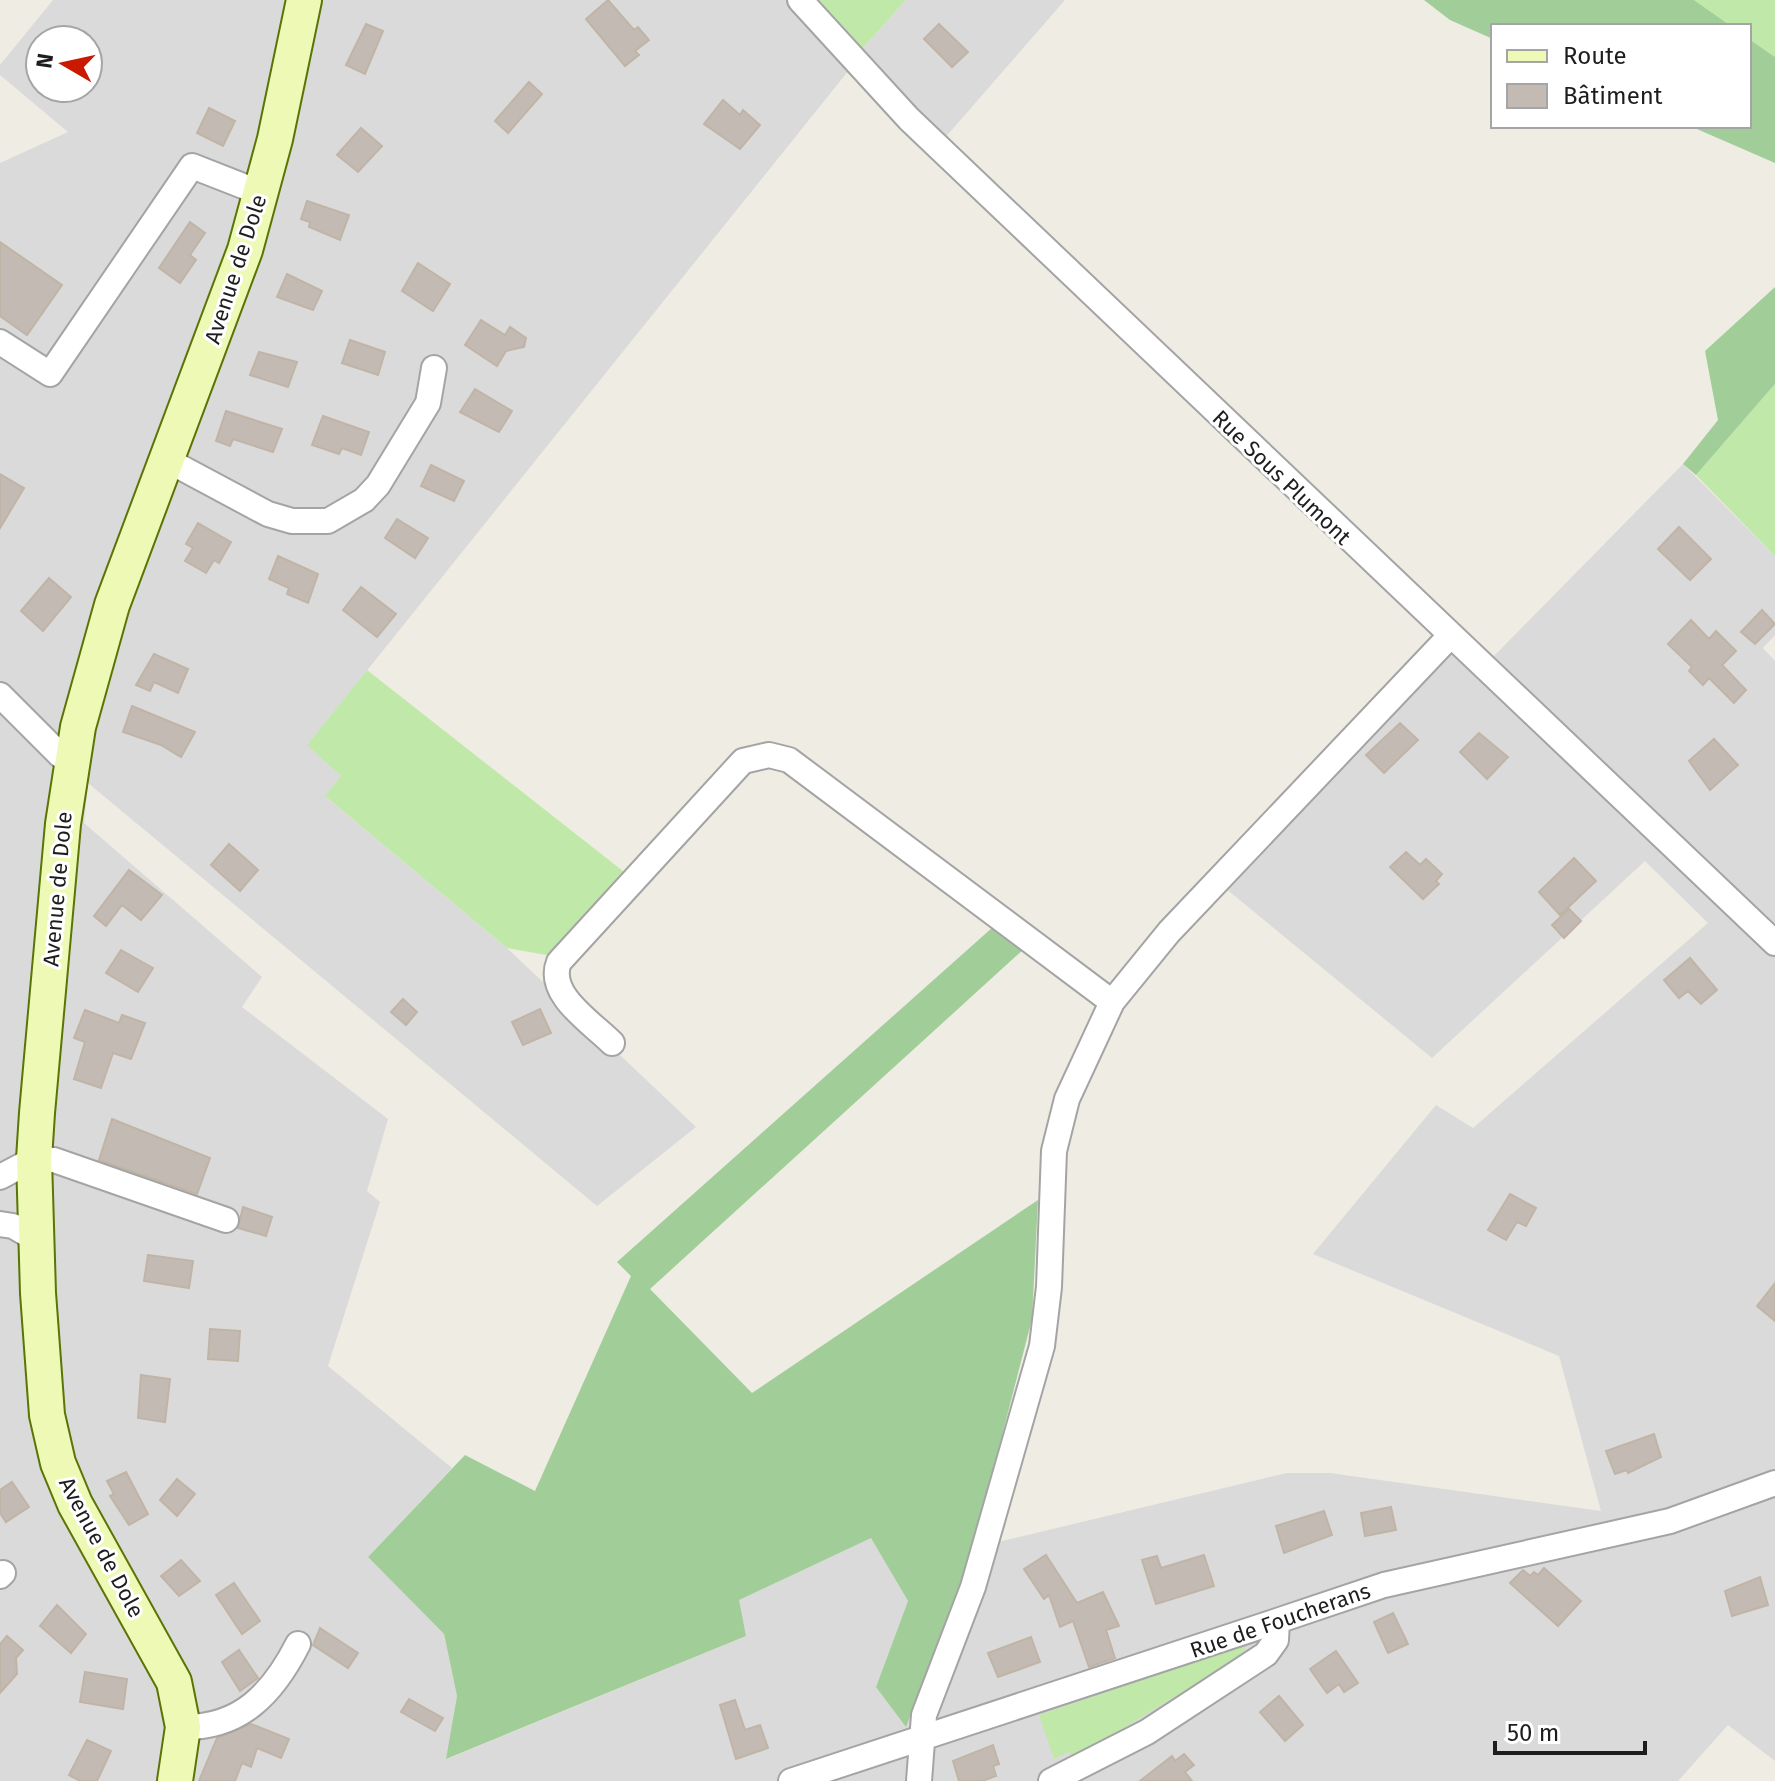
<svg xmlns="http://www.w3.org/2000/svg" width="1775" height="1781" font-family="'Fira Sans',sans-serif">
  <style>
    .residential { fill: #dbdada; fill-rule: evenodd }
    .grass { fill: #c0e9a9 }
    .forest { fill: #a1ce98 }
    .building { fill: #c3bbb3; stroke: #c0b4a6; stroke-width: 2 }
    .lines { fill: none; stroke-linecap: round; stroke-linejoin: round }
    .street-casing { stroke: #a4a4a4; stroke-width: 28 }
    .secondary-casing { stroke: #5a7405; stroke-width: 38 }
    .street { stroke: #fff; stroke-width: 24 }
    .secondary { stroke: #eef9b6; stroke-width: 34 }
    .labels { text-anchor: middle; stroke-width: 6; stroke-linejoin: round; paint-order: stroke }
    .street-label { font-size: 22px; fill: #1d1d1d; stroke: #fff }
  </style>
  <rect width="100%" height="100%" fill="#eeece3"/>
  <path class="residential" d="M53,0H816L861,50L906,0H1065L930,155L849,70L308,744L341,776L326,797L507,948L696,1127L597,1206L88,783L84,823L262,977L242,1007L388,1119L367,1191L380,1202L328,1366L452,1468L368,1557L444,1634L457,1696L447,1759L746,1636L738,1600L871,1537L908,1601L876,1687L973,1548L1287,1473H1330L1601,1511L1559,1356L1313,1254L1436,1105L1473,1128L1708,923L1645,861L1432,1058L1208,874L1449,621L1494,656L1683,464L1775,556V635L1763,648L1775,661V1761L1728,1725L1678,1781H0V163L68,132L0,75V65ZM40,40H88V88H40Z"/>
  <path class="grass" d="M816,0H906L861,50Z
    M1694,0H1775V57L1749,39V26H1731Z
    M1775,384V556L1696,475Z
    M367,670L628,875L552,956L507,948L325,796L341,776L307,745Z
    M1248,1643L1241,1656L1073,1759L1069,1752L1054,1759L1039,1715Z"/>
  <path class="forest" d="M1424,0H1694L1731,26H1493V39L1450,20Z
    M1749,39L1775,57V163L1690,126H1749Z
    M1775,287V384L1696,475L1683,464L1718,420L1705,351Z
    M993,927L1025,948L650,1289L752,1393L1038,1200L1032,1319L973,1548L906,1727L876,1687L908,1601L871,1538L739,1600L746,1636L446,1759L457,1696L444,1634L368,1557L465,1455L535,1491L631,1276L617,1262Z"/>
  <path class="building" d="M608,0L634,30L638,27L649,40L635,51L639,55L625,66L586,19Z
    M366,24L383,31L365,74L346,65Z
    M939,24L968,52L952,67L924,39Z
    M529,82L542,94L508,133L495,121Z
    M723,100L740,115L743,110L760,125L740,149L704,124Z
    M209,108L235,121L223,146L197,133Z
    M361,128L382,146L358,172L337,155Z
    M307,201L349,215L340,240L309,227L310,222L301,219Z
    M190,222L205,233L190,255L196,260L180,283L159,268Z
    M0,242L62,285L27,335L0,316Z
    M418,263L450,284L433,311L402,291Z
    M287,274L322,291L313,310L277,297Z
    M481,320L505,335L510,327L526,338L524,347L506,351L497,366L465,345Z
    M350,340L385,352L378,375L342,363Z
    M259,352L297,362L288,387L250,375Z
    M475,389L512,411L499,432L460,412Z
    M226,411L282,429L273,452L233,439L230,446L216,441Z
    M323,416L369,432L361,455L342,448L339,454L312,445Z
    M431,465L464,481L454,501L421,486Z
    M0,474L24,488L0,528Z
    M397,519L428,538L415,558L385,538Z
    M198,523L231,542L219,563L214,560L206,573L185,561L193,548L186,544Z
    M1679,527L1711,559L1690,580L1658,549Z
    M278,556L318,574L308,603L287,594L289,588L269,579Z
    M49,578L71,597L43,631L21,611Z
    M361,587L396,614L377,637L343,610Z
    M1762,610L1775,624L1755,644L1741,632Z
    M1691,620L1709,639L1716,631L1736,651L1722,665L1746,690L1734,703L1709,678L1703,685L1689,671L1692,667L1668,644Z
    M154,654L188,669L178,693L154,682L150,691L136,685Z
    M132,706L195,732L181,757L161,745L123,732Z
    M1400,723L1418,740L1384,773L1366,755Z
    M1479,733L1508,757L1487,779L1460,752Z
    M1714,739L1738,765L1710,790L1689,761Z
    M229,844L258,870L240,891L211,865Z
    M1406,852L1420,865L1426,859L1442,874L1436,881L1439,884L1423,899L1390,867Z
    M1574,858L1596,881L1560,915L1539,892Z
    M129,870L162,895L141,920L122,905L106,926L94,916Z
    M1569,909L1581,921L1564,938L1552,925Z
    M121,950L153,968L138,992L106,973Z
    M1690,958L1717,990L1701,1004L1688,991L1679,998L1664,980Z
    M403,999L417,1012L406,1025L391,1012Z
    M540,1009L551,1033L523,1045L512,1022Z
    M85,1010L119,1023L122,1015L145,1023L131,1059L113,1053L101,1088L74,1079L85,1042L74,1038Z
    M112,1119L210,1158L197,1194L99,1160Z
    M1510,1194L1536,1208L1526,1226L1517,1222L1506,1240L1488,1230Z
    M243,1207L272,1217L266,1236L238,1228Z
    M148,1255L193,1261L189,1288L144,1281Z
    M1775,1283V1321L1757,1306Z
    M210,1329L240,1331L238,1361L208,1359Z
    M141,1375L170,1379L165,1422L138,1418Z
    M1654,1434L1661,1457L1628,1473L1627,1470L1615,1474L1606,1451Z
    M126,1472L148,1514L129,1525L110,1496L114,1494L107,1481Z
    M177,1479L195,1494L177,1516L160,1500Z
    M12,1482L29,1507L6,1522L0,1513V1490Z
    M1391,1507L1396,1530L1365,1536L1361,1513Z
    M1324,1511L1332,1535L1284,1553L1276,1526Z
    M1046,1555L1077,1603L1103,1592L1119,1626L1106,1630L1115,1658L1089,1667L1073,1621L1060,1627L1049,1595L1044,1599L1024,1569Z
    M1204,1555L1214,1586L1156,1604L1142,1560L1157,1556L1161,1568Z
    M181,1560L200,1581L179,1596L161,1576Z
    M1544,1568L1581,1601L1558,1626L1510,1583L1523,1570L1530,1576L1534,1572L1538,1575Z
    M1760,1577L1768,1605L1732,1616L1725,1591Z
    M234,1583L260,1621L242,1634L216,1595Z
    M57,1605L86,1634L71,1653L40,1626Z
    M1393,1613L1408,1644L1388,1653L1374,1622Z
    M320,1628L358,1653L348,1668L313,1645Z
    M7,1636L23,1650L16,1658L17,1674L0,1693V1644Z
    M1031,1637L1040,1662L998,1677L988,1653Z
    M239,1650L258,1678L240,1691L222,1662Z
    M1336,1651L1358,1683L1344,1692L1339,1684L1327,1693L1310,1669Z
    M85,1672L127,1679L123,1709L80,1702Z
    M1279,1696L1303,1725L1285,1741L1260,1712Z
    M409,1699L443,1718L435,1731L401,1712Z
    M735,1700L745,1730L760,1725L768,1748L736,1759L720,1705Z
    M251,1724L289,1739L281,1758L257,1748L251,1767L242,1763L235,1781H199L217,1738Z
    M87,1740L111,1751L97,1781H80L69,1775Z
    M993,1745L999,1764L993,1766L996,1776L982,1781H959L953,1761Z
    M1184,1754L1194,1765L1185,1772L1192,1781H1140L1172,1756L1175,1761Z"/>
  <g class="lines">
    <defs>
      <path id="street" d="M800,0L909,119L1775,943
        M0,342L50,374L192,166L261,193
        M167,460L268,514L292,521H328L364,500L378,485L428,403L434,368
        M0,695L60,755L71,757
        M612,1043C591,1022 546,994 559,962L743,761L769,755L789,760L1112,1002
        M0,1177L34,1159L54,1160L226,1220
        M0,1224L13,1226L37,1240
        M0,1576L3,1573
        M183,1727C241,1728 273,1693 298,1644
        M791,1781L1277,1621L1384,1585L1670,1521L1775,1483
        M919,1781L924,1715L973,1587L1042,1346L1049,1287L1054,1151L1067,1099L1112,1002L1169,932L1450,636
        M1051,1781L1147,1732L1266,1654L1276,1640L1277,1621"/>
      <path id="secondary" d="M175,1781L183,1727L174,1682L75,1504L58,1463L47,1415L38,1293L34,1159L37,1113L63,824L78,727L112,605L245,250L275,139L304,0"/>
    </defs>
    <use href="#street" class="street-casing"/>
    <use href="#secondary" class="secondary-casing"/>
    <use href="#street" class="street"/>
    <use href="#secondary" class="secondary"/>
  </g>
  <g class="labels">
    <g class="street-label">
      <text transform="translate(235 269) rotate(-72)" y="8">Avenue de Dole</text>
      <text transform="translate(1282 477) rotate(44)" y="8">Rue Sous Plumont</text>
      <text transform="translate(57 889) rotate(-85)" y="8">Avenue de Dole</text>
      <text transform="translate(102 1547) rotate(62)" y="8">Avenue de Dole</text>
      <text transform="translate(1280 1620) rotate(-19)" y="8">Rue de Foucherans</text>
    </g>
  </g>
  <rect x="1491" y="24" width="260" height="104" fill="#ffffff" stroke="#a5a5a5" stroke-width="2"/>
  <rect x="1507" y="50" width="40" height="12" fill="#eef9b6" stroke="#a5a5a5" stroke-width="2"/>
  <text x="1563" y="64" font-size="24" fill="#1d1d1d">Route</text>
  <rect x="1507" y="84" width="40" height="24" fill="#c3bbb3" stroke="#a5a5a5" stroke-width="2"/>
  <text x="1563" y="104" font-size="24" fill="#1d1d1d">Bâtiment</text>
  <g transform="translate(64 64) rotate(279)"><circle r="38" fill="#ffffff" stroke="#a5a5a5" stroke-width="2"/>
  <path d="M0-6L14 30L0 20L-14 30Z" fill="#ca1900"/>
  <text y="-12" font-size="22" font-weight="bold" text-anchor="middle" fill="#1d1d1d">N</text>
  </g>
  <path d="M1495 1741v12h150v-12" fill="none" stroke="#1d1d1d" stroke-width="4"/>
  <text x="1507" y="1741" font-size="24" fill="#1d1d1d" stroke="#ffffff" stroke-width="6" paint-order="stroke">50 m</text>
</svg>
